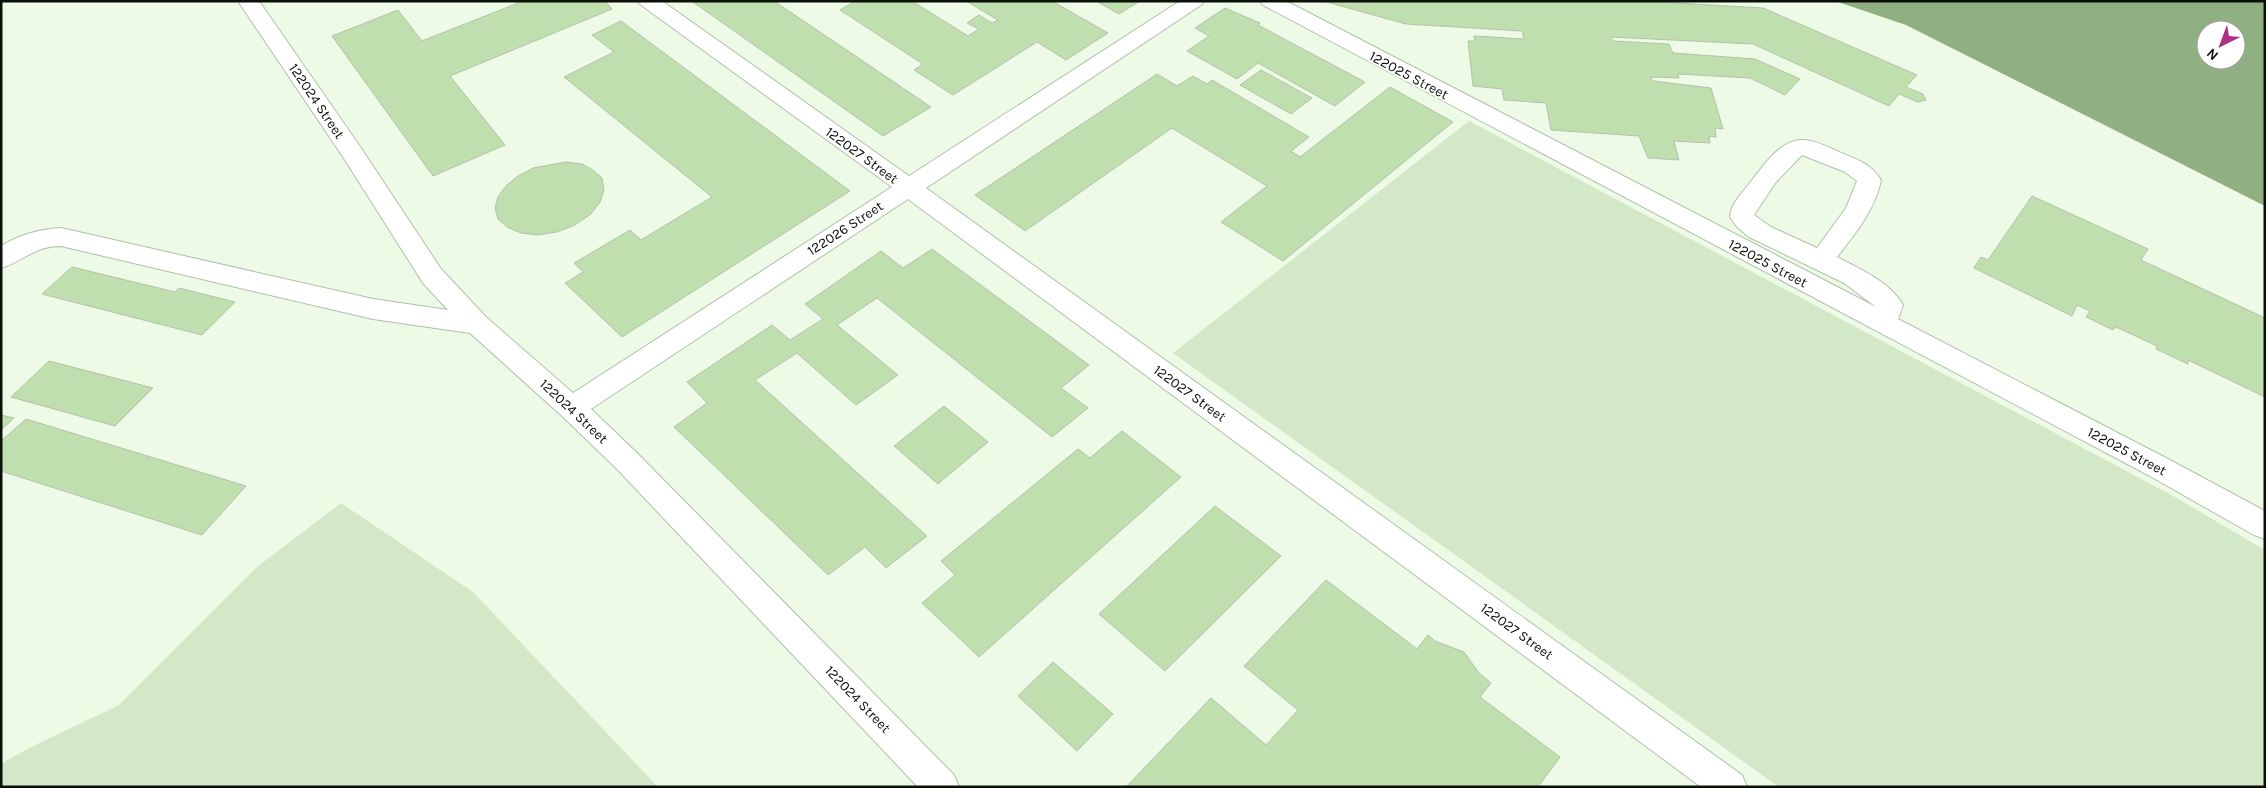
<svg xmlns="http://www.w3.org/2000/svg" width="2266" height="788" font-family="Karla,sans-serif">
  <style>
    .green { fill: #d2e8c7 }
    .water { fill: #91b081; fill-rule: evenodd }
    .building { fill: #bfdfae; stroke: #b4c1ad }
    .lines { fill: none; stroke-linecap: round; stroke-linejoin: round }
    .minor-casing { stroke: #b2bfab; stroke-width: 2 }
    .minor { fill: #fff; fill-rule: evenodd }
    .labels { text-anchor: middle; stroke-width: 4; stroke-linejoin: round; paint-order: stroke }
    .street-label { font-size: 14px; fill: #0b1009; stroke: #fff }
  </style>
  <rect width="100%" height="100%" fill="#edfbe6"/>
  <path class="green" d="M1469,121L2175,497L2265,550V787H1779L1173,353Z
    M341,503L473,592L658,787H1V764L27,749L119,705L257,567Z"/>
  <path class="water" d="M1835,1H2265V206L1906,25ZM2206,30H2236V60H2206Z"/>
  <path class="building" d="M523,1H605L612,9L450,76L505,145L433,176L332,36L398,10L422,41Z
    M774,1L931,107L883,136L693,2Z
    M855,1H912L968,36L979,29L967,23L979,15L992,23L998,20L966,1H1052L1108,33L1066,60L1037,42L953,95L914,70L923,64L840,10Z
    M1096,1H1140L1119,14Z
    M1323,1H1642L1763,8L1917,75L1906,87L1923,94L1926,100L1918,102L1899,94L1889,106L1753,44L1611,37L1613,41L1669,44L1673,53L1755,59L1800,79L1785,95L1750,78L1678,74L1679,78L1650,77L1653,81L1711,88L1723,129L1715,128L1716,137L1709,136L1710,143L1674,141L1679,160L1648,158L1639,136L1551,130L1546,103L1504,100L1502,89L1473,86L1468,41H1475L1474,36L1524,39L1522,31L1406,24Z
    M1225,8L1260,23L1258,25L1365,82L1335,106L1258,63L1237,79L1187,51L1209,36L1195,28Z
    M621,21L850,191L622,337L565,283L583,272L574,263L630,230L641,240L712,197L564,77L614,52L592,35Z
    M1261,70L1312,98L1291,114L1240,85Z
    M1157,74L1177,86L1193,76L1207,84L1212,80L1309,137L1291,151L1300,157L1390,87L1453,122L1283,261L1221,222L1267,186L1172,128L1025,231L975,195Z
    M566,162L582,164L593,170L602,178L604,190L600,202L591,214L575,225L557,232L538,235L521,233L507,227L498,219L495,208L498,197L506,186L518,176L533,168Z
    M2032,196L2148,249L2141,260L2265,318V397L2188,360V364L2156,349L2157,346L2116,327L2113,330L2086,317L2090,311L2077,305L2072,316L1974,268L1981,257L1988,260Z
    M932,249L1089,365L1061,388L1088,408L1052,437L877,298L837,325L898,375L856,405L797,353L755,380L927,536L886,568L865,547L828,575L674,427L707,403L687,382L772,325L790,340L823,319L805,304L881,251L903,268Z
    M72,267L175,292L179,288L235,302L202,335L42,294Z
    M49,361L153,388L115,426L11,397Z
    M944,406L988,442L938,484L894,446Z
    M1,415L14,418L1,430Z
    M26,419L246,486L202,535L1,471V441Z
    M1122,431L1181,477L979,657L922,603L955,575L941,561L1078,449L1090,458Z
    M1215,506L1281,556L1165,671L1099,614Z
    M1326,580L1417,649L1428,635L1435,641L1464,652L1479,673L1491,683L1480,697L1560,757L1538,787H1126L1211,698L1266,745L1298,710L1244,666Z
    M1053,662L1113,714L1077,751L1018,696Z"/>
  <g class="lines">
    <defs>
      <path id="minor" d="M238,1H259L361,148L441,269L486,317L573,393L892,187L641,5L638,1H662L909,176L1180,1H1204L1201,5L926,188L1742,775L1747,787H1701L908,199L591,409L637,453L954,775L959,787H918L617,469L562,416L470,333L373,319L61,246C34,246 24,261 1,268V246C19,235 40,229 61,228L373,299L448,310L423,283L345,160Z
        M1260,1H1286L1876,307L1844,283L1749,237L1737,227L1730,217C1730,205 1742,193 1749,184C1762,168 1780,138 1804,140C1819,141 1831,149 1844,154C1859,160 1872,165 1881,180C1875,210 1855,234 1837,257C1860,269 1890,282 1903,305L1898,319L2168,459L2265,511V539L2254,535L2148,475L1263,5ZM1802,155L1845,172L1857,181L1846,208L1817,248L1771,227L1754,215L1776,182Z"/>
    </defs>
    <use href="#minor" class="minor-casing"/>
    <use href="#minor" class="minor"/>
  </g>
  <g class="labels">
    <g class="street-label">
      <text transform="translate(1409 75) rotate(28)" y="5">122025 Street</text>
      <text transform="translate(317 101) rotate(56)" y="5">122024 Street</text>
      <text transform="translate(862 155) rotate(36)" y="5">122027 Street</text>
      <text transform="translate(845 228) rotate(-33)" y="5">122026 Street</text>
      <text transform="translate(1768 263) rotate(28)" y="5">122025 Street</text>
      <text transform="translate(1190 393) rotate(36)" y="5">122027 Street</text>
      <text transform="translate(574 411) rotate(43)" y="5">122024 Street</text>
      <text transform="translate(2127 451) rotate(28)" y="5">122025 Street</text>
      <text transform="translate(1517 631) rotate(36)" y="5">122027 Street</text>
      <text transform="translate(858 699) rotate(46)" y="5">122024 Street</text>
    </g>
  </g>
  <rect width="2266" height="788" fill="none" stroke="#0b1009" stroke-width="5"/>
  <g transform="translate(2221 45) rotate(222)"><circle r="24" fill="#ffffff" stroke="#9d9f9d"/>
  <path d="M0-4L9 19L0 12L-9 19Z" fill="#ad3182"/>
  <text y="-8" font-size="14" font-weight="bold" text-anchor="middle" fill="#0b1009">N</text>
  </g>
</svg>
